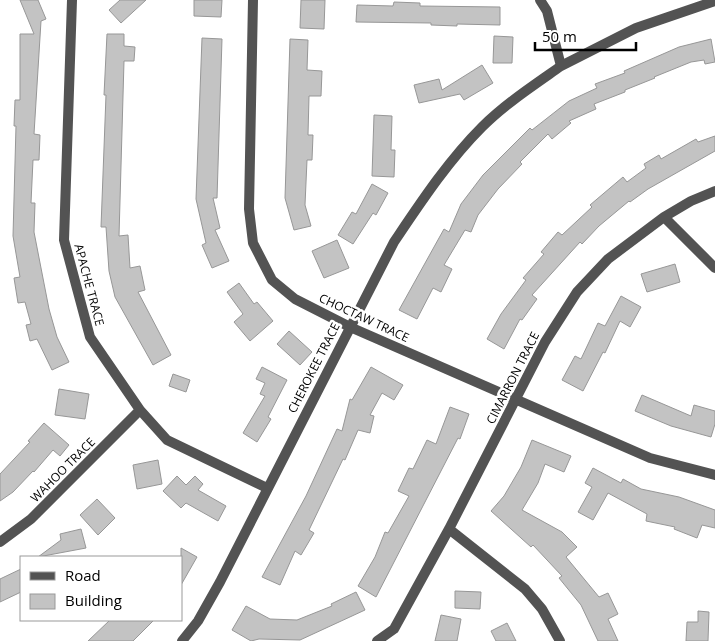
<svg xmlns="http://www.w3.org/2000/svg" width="715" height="641" font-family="'Open Sans',sans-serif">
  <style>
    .building { fill: #c3c3c3; stroke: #979797 }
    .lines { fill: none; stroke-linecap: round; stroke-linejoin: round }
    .street { stroke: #535353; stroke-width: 10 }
    .labels { text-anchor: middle; stroke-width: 5; stroke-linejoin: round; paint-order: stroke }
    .street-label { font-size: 12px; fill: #000; stroke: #fff }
  </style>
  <rect width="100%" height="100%" fill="#fff"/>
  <path class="building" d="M20,0H38L46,19L41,21L34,134L40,135L39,160H33L31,203H35L34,232L49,309L57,337L69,362L52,370L37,339L30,341L26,325L31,324L25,302L18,303L14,278L20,277L13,236L16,126H14L15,100H20V34H34Z
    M120,0H146L121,23L109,10Z
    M194,0H222L221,17L194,16Z
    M301,0H325L324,29L300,28Z
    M394,2L420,3V6L500,7V25L457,24V26L431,25V23L356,22L357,5L393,6Z
    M107,34H124V46L135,47L134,61H124L119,236L128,235L130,268L140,266L145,290L138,292L171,355L153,365L115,297L109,271L106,227H101L106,95H104Z
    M494,36L513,37L512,63H493Z
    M202,38L222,39L217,198H213L220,228L215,230L229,261L212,268L202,245L206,243L196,199Z
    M290,39L308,40L307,70L322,71L321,96H309L308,135H313L312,160H307L305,205L311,226L294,230L285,198Z
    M711,39L715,62L705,64L704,60L691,62L654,77L655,78L625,90V92L594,104L596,109L569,121L571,123L552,139L548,134L520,162L522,164L498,189L478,215L471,232L465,230L444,265L452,269L441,292L433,288L417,319L399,310L444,229L449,232L461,204L483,175L530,128L532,130L569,101L597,88L595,84L625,73L624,71L679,47Z
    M482,65L493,83L464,100L460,94L419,103L414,85L439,79L442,90Z
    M374,115L392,116L391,150H395L394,177L372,176Z
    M715,136V151L648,189L630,202L629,201L599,226L582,244L580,242L532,295L537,299L522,320L520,319L504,349L487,339L501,314L526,280L523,278L544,254L541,252L558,232L562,235L592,207L590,205L623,177L627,182L646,168L644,164L659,155L661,159L696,139L698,142Z
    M372,184L388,193L376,215L373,213L353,244L338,235L352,212L356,214Z
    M337,240L349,268L324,278L312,251Z
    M675,264L680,282L647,292L641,274Z
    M239,283L254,304L257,302L273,321L250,341L234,322L243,314L227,292Z
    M621,296L641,307L630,327L620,321L605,353L603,352L583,391L562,380L575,356L581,359L598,323L605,326Z
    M289,331L312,352L300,365L277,344Z
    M262,367L287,380L268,417L271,419L257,442L243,433L265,396L260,394L265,383L256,379Z
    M371,367L403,385L394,400L382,393L370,415L374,416L370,433L358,430L345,460L343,459L309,530L314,533L301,555L295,551L280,585L262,577L306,496L337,429L342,431L350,399L352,400Z
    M173,374L190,380L186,392L169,386Z
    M59,389L89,394L85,419L55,415Z
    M642,395L691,416L694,405L715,411V424L711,437L671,426L635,411Z
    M450,407L469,414L460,439L458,438L376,597L358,586L375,557L385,532L388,533L409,496L398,491L409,468L413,469L427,440L436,444Z
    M44,423L69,445L60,456L53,450L34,472L33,471L13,492L0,501V474L30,442L28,441Z
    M532,440L571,456L564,472L545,464L538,483L522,510L562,532L577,547L566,557L599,597L608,593L618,614L608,619L618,641H598L581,605L559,578L562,576L533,545L531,547L491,511L504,496L521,467Z
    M158,460L162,484L137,489L133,465Z
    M593,468L621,483L623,479L641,489L679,497L715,510V528L702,525L697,538L674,529L675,527L646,521L647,514L608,493L593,520L578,512L592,487L585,483Z
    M177,476L186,485L195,476L203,484L198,490L226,506L218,521L186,503L181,508L163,491Z
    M97,499L115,518L98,535L80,515Z
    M81,529L86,548L38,557L61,540L60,534Z
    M181,548L197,557L181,585Z
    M21,569V592L0,602V579Z
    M455,591L481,592L480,609L455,608Z
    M356,592L365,610L300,640L259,639L251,641L232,630L246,606L270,619L297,620L332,606L331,604Z
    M698,611L709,612L708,641H686L687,622H698Z
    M441,615L461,619L457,641H435Z
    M110,620H154L133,641H88Z
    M507,623L516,641H496L491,631Z"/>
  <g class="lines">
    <path class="street" d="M72,0L64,240L90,337L140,410L167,440L267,488
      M253,0L249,209L253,243L272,280L295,299L350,327L650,458L715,475
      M561,66L636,28L715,1
      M664,217L715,268
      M449,529L525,589L542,609L560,641
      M0,542L31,519L140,410
      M182,641L198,621L220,582L394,242C421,202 448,161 482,127C505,104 534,85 561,66L547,11L540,0
      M377,641L394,629L449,529L545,342L577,292L608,259L664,217L691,201L715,191"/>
  </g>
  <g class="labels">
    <g class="street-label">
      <text transform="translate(89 285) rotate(75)" y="4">APACHE TRACE</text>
      <text transform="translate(364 318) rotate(25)" y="4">CHOCTAW TRACE</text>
      <text transform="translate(314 368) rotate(-63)" y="4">CHEROKEE TRACE</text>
      <text transform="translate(513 378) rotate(-63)" y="4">CIMARRON TRACE</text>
      <text transform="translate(63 470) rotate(-45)" y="4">WAHOO TRACE</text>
    </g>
  </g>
  <rect x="20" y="556" width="162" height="65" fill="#ffffff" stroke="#999999"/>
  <rect x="30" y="572" width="25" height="8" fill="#535353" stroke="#999999"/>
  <text x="65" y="581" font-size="15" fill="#000000">Road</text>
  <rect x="30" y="594" width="25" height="15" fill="#c3c3c3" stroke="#999999"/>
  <text x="65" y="606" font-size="15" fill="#000000">Building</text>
  <path d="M535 42v8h101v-8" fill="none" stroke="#000000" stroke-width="2.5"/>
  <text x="542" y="42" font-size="15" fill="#000000" stroke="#ffffff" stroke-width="4" paint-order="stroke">50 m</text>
</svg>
